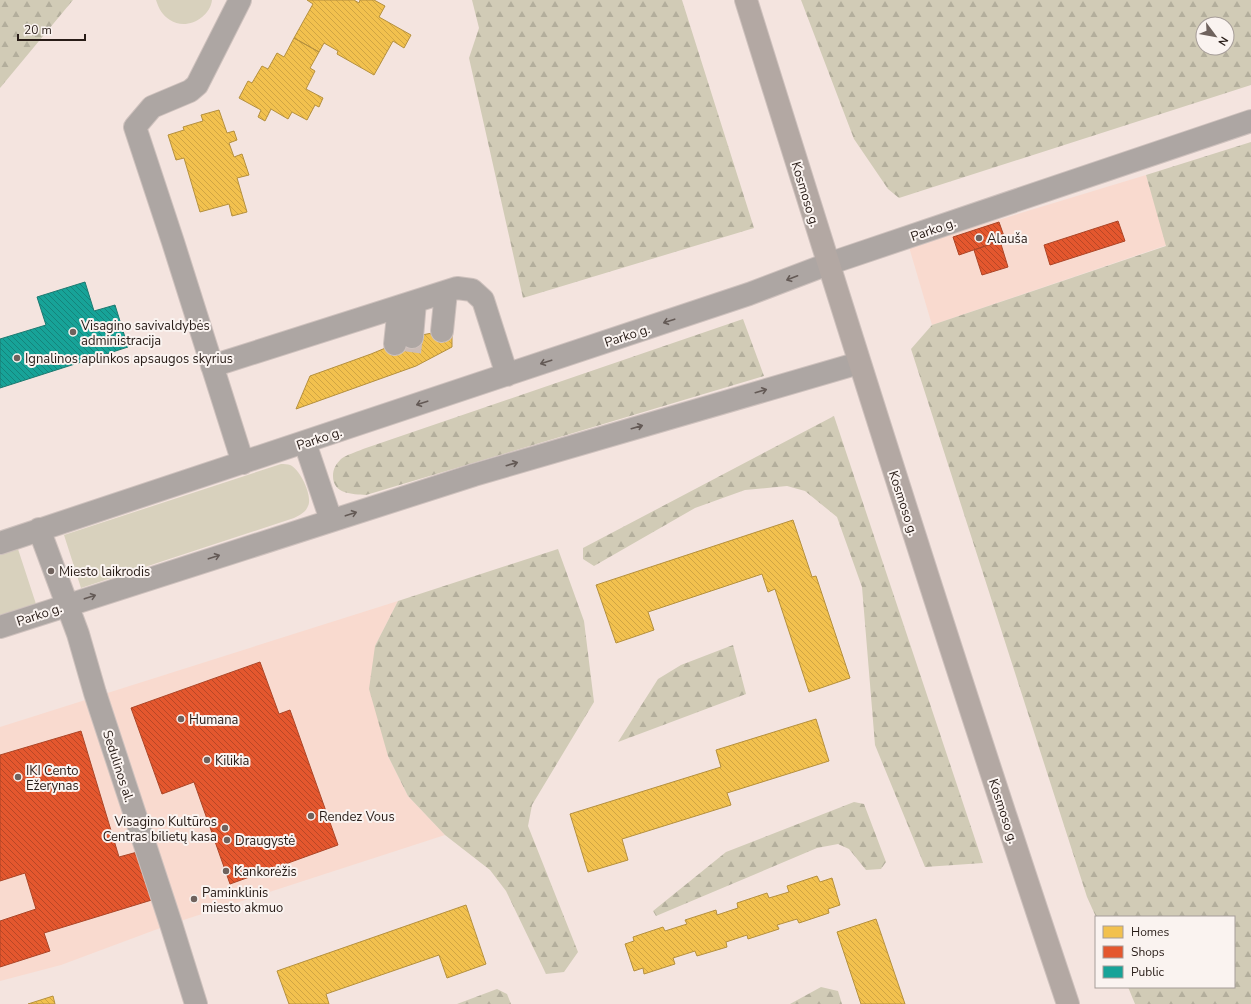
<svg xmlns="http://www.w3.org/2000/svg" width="1251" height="1004" font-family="'Nunito Sans',sans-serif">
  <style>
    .built { fill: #f9dacf }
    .green { fill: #d8d1bd }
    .forest { fill: url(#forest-firs); fill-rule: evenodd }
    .homes { fill: url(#homes-back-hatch); stroke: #b5903e }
    .shops { fill: url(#shops-back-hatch); stroke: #ac4527 }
    .public { fill: url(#public-back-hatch); stroke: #1c7a71 }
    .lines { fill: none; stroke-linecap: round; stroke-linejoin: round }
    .minor-tunnel { stroke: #cbbcb7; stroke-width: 22; stroke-dasharray: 22 11; stroke-linecap: butt }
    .minor-casing { stroke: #cec1bd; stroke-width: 24 }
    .major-casing { stroke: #cec1bd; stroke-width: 24 }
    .minor { stroke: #ada6a3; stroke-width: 22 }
    .major { stroke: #b3a8a3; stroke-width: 22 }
    .oneway { stroke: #645a56 }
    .poi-dot { fill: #6f625d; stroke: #faf3f0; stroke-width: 1.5 }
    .labels { text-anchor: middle; stroke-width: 4; stroke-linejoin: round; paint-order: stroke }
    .street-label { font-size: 13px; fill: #281c17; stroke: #faf3f0 }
    .poi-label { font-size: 13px; fill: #281c17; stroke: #faf3f0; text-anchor: start }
  </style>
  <defs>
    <pattern id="forest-firs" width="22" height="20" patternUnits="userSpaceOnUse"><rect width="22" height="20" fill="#d1cbb6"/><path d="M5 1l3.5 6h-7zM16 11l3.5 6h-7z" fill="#b3ae9c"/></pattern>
    <pattern id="homes-back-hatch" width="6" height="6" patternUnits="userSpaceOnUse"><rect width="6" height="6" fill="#f2c14e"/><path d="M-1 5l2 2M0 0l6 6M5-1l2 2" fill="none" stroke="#d0a543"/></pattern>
    <pattern id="shops-back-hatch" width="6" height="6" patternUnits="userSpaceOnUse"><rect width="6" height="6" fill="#e4572e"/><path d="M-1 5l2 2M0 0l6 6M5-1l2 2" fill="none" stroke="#b94726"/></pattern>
    <pattern id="public-back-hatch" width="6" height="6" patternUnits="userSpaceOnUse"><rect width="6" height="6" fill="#17a398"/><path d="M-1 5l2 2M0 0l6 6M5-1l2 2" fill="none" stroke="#15847b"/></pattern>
  </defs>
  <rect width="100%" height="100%" fill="#f4e4df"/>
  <path class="built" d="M1146,175L1167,245L932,325L909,247Z
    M398,601L375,646L388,756L408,796L445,835L171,924L61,965L0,981V727Z"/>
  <path class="green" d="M156,0H212C210,18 186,31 170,20C162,15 159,9 156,0Z
    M281,464C284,464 288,464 290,465C300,469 313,496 308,506C306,512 300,515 294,518L81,588L64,535Z
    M18,549L36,604L0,616V555Z"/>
  <path class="forest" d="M0,0H73L0,88Z
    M472,0H682L754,228L523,298L469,58L479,28Z
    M801,0H1251V85L899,198L888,189L854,139ZM1203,24H1227V48H1203Z
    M1251,142V1004H1135L1128,987H1234V917H1096L1087,897L911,349L932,325L1166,246L1146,175Z
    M743,319L764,376L366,495C352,494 333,494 333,476C333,469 336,464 341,459C346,455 356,452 363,449Z
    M834,416L983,863L925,867L875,745L862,587L837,517L805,491L787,486L745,490L695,508L594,566L583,559V548Z
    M558,549L584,621L594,702L532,805L528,826L578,952L564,972L546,974L506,891L490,870L445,835L408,796L388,756L369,689L375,646L398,601Z
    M733,645L746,694L618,742L658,679L681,665Z
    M854,802L864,804L886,862L881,869L866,870L849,849L838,844L817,848L656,916L653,911L726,852Z
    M821,987L838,991L842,1004H790Z
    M497,989L507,994L511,1004H457Z"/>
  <path class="homes" d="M307,0H354L359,3L360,0H374L385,6L379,17L411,35L404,48L393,41L374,75L337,54L338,51L324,43L319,52L294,38L313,4Z
    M294,38L319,52L310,68L315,71L306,89L323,98L319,107L315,105L307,120L292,112L288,119L271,109L265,121L258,117L261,110L239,98L248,81L252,83L262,66L268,69L277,53L284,57Z
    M219,110L227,133L234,131L237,140L229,143L234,157L242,154L249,175L237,178L247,212L232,216L229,204L200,212L184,158L176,160L168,135L184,130L183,127L203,121L201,115Z
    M452,329V347L416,366L296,409L310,376L371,354L412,337Z
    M793,520L812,577L816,576L850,678L809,692L775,589L768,592L762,574L648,612L654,630L616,643L596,585Z
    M816,719L829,761L727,793L731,805L622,839L628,860L588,872L570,814L721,767L716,750Z
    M817,876L820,882L832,878L840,905L828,909L829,913L799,923L797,919L777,925L779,929L748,939L747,935L726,942L727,947L697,956L695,951L673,958L675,964L644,974L643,968L634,971L625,944L634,941L633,937L663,927L665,931L687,924L685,920L716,910L717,915L738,908L737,903L767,893L769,898L789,892L787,886Z
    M466,905L486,964L447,978L439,955L326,994L329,1004H289L277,971Z
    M876,919L905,1004H861L837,932Z
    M53,996L55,1004H28Z"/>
  <path class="shops" d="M1118,221L1125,241L1050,265L1044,245Z
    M999,222L1005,239L959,255L953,237Z
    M1000,241L1008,267L982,275L974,250Z
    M260,662L279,714L290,710L338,845L230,884L194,782L162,794L131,708Z
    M81,731L119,857L141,851L155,899L44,933L50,951L0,967V921L36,909L25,873L0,881V755Z"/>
  <path class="public" d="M85,282L94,311L115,305L128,347L0,388V339L46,325L37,297Z"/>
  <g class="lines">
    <path class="minor-tunnel" d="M410,352L412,337"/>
    <defs>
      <path id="minor" d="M240,0L197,85L190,91L152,107L135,127L173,242L243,463
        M442,331L446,292
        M412,337L415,302
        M395,344L399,307
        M212,366L457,288L472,290L483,300L507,375
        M305,443L331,520
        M39,529L78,634L95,693L171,924L196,1004
        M0,543L749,294L828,264L1251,121
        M0,627L474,475L859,363"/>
      <path id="major" d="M746,0C851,336 956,671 1068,1004"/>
    </defs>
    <use href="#minor" class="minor-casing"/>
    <use href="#major" class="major-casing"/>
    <use href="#minor" class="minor"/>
    <use href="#major" class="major"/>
  </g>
  <defs><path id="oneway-shaft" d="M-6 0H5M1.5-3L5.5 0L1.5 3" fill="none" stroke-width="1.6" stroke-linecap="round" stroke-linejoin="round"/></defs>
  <g class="oneway">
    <use href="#oneway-shaft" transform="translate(792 278) rotate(159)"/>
    <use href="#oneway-shaft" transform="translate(669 321) rotate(162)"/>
    <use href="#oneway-shaft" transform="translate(546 362) rotate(162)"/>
    <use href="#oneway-shaft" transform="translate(761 391) rotate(-16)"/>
    <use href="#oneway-shaft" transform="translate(422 403) rotate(162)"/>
    <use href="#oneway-shaft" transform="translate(637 427) rotate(-16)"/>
    <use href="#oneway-shaft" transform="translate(512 464) rotate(-16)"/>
    <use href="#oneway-shaft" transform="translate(351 514) rotate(-18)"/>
    <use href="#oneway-shaft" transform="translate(214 557) rotate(-18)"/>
    <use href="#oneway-shaft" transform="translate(90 597) rotate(-18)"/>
  </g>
  <g class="poi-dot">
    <circle cx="979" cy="238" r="4"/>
    <circle cx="73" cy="332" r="4"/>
    <circle cx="17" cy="358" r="4"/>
    <circle cx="51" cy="571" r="4"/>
    <circle cx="181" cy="719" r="4"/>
    <circle cx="207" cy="760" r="4"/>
    <circle cx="18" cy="777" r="4"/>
    <circle cx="311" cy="816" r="4"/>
    <circle cx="225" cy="828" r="4"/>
    <circle cx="227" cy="840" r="4"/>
    <circle cx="226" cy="871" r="4"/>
    <circle cx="194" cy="899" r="4"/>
  </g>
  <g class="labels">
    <g class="street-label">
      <text transform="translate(806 194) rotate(73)" y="5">Kosmoso g.</text>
      <text transform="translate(933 229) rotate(-19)" y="5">Parko g.</text>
      <text transform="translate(627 335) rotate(-18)" y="5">Parko g.</text>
      <text transform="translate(319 438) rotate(-18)" y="5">Parko g.</text>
      <text transform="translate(904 503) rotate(72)" y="5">Kosmoso g.</text>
      <text transform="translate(39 614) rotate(-18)" y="5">Parko g.</text>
      <text transform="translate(119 766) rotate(72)" y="5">Sedulinos al.</text>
      <text transform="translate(1004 811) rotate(72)" y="5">Kosmoso g.</text>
    </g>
    <g class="poi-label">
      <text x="987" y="243">Alauša</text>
      <text x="81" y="330">Visagino savivaldybės<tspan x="81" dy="15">administracija</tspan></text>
      <text x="25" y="363">Ignalinos aplinkos apsaugos skyrius</text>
      <text x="59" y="576">Miesto laikrodis</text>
      <text x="189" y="724">Humana</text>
      <text x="215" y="765">Kilikia</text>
      <text x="26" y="775">IKI Cento<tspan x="26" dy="15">Ežerynas</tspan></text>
      <text x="319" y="821">Rendez Vous</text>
      <text x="217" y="826" text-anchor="end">Visagino Kultūros<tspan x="217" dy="15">Centras bilietų kasa</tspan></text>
      <text x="235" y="845">Draugystė</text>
      <text x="234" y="876">Kankorėžis</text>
      <text x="202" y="897">Paminklinis<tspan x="202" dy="15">miesto akmuo</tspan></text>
    </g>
  </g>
  <rect x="1095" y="916" width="140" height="72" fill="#faf3f0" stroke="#a69d99"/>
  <rect x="1103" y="926" width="20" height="12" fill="#f2c14e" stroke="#a69d99"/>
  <text x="1131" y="936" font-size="12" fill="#281c17">Homes</text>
  <rect x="1103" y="946" width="20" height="12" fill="#e4572e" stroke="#a69d99"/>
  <text x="1131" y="956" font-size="12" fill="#281c17">Shops</text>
  <rect x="1103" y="966" width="20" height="12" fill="#17a398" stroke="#a69d99"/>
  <text x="1131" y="976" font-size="12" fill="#281c17">Public</text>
  <g transform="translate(1215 36) rotate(122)"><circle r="19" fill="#faf3f0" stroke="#a69d99"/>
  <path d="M0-3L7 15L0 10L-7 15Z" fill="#6f625d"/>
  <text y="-6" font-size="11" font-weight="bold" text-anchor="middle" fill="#281c17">N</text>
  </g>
  <path d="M18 34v6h67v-6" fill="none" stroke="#281c17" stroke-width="2"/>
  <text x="24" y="34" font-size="12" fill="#281c17" stroke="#faf3f0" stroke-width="3" paint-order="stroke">20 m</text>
</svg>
